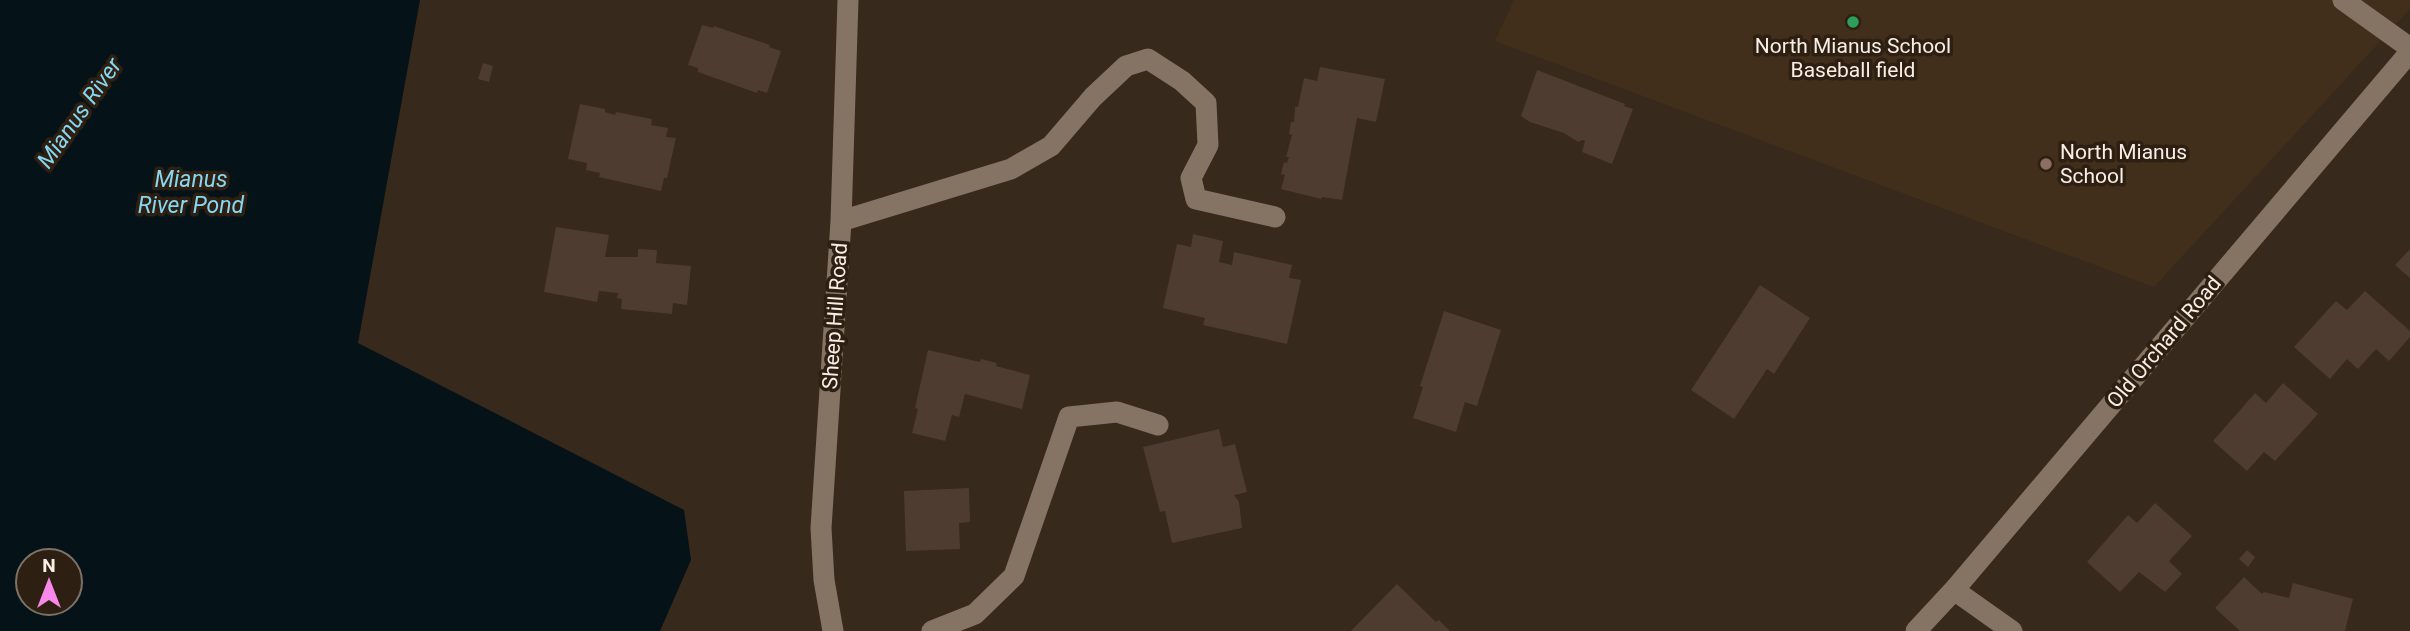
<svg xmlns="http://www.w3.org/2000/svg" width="2410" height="631" font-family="Roboto,sans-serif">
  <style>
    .built { fill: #422f1b }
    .water { fill: #051318; fill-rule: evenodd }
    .building { fill: #4e3c30 }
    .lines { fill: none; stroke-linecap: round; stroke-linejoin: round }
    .minor { stroke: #857464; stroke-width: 21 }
    .leisure-dot { fill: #2e9e5b; stroke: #2d1f11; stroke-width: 2.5 }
    .education-dot { fill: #8d6e63; stroke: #2d1f11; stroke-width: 2.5 }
    .labels { text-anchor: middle; stroke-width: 7; stroke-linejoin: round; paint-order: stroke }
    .poi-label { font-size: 21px; fill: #f8eee5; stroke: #2d1f11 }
    .street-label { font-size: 21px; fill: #f8eee5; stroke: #2d1f11 }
    .water-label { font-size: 23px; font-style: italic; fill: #85d7f2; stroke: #2d1f11 }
  </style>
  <rect width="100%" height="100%" fill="#37291b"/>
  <path class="built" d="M1514,0H2410V9L2154,287L1495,41Z"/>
  <path class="water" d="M0,0H420L358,343L684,510L691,560L660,631H0ZM28,561H70V603H28Z"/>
  <path class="building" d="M702,25L713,28L714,26L770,45L769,47L781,51L767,93L758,90L757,93L698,72V68L688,65Z
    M483,63L493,66L489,82L478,79Z
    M1320,67L1385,79L1376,122L1357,118L1342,200L1322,197L1321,199L1281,189L1285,175L1281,174L1284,162L1287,163L1289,157H1286L1292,135L1289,134L1291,122H1294L1295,107H1298L1304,78L1317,81Z
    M1537,70L1625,104L1624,106L1633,109L1612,164L1582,152L1585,141L1583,140L1578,142L1564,133L1530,122L1521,116Z
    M580,104L605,109V112L615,115L616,112L652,119L651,125L668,128L666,137L676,138L667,178H664L661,191L599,177L600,173L586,170L587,163L568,159Z
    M556,227L609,235L605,257H638V249L657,250L656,263L691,266L687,305L673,303L672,314L621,309L622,299L617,298L618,293L599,291L597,302L544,292Z
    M1193,234L1223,241L1219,262L1232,265L1234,252L1292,265L1289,278L1301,280L1287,344L1203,325L1205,318L1163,308L1177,244L1191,247Z
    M2410,249V278L2395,265Z
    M1760,285L1810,318L1774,374L1767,369L1734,419L1691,390Z
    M2365,291L2410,331V337L2389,361L2376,349L2358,369L2347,359L2330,379L2294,347L2336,301L2347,310Z
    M1444,311L1501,330L1477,406L1465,402L1456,432L1413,418L1423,387L1420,386Z
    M928,350L980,362L981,359L997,363L996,366L1030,375L1022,409L965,394L959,417L952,415L945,441L912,433L918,409L915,408Z
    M2283,383L2318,414L2275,461L2264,452L2247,471L2213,441L2255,393L2266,403Z
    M1219,429L1223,447L1235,444L1247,492L1234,495L1239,502L1242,528L1172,543L1165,511L1160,512L1143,447Z
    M969,488L970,522L959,523L960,549L906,551L904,491Z
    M2155,503L2192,536L2169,561L2182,574L2165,592L2139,572L2120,592L2087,562L2128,515L2137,523Z
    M2247,550L2255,557L2248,567L2239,559Z
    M2244,577L2262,594L2264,592L2289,598L2293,583L2353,599L2345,631H2240L2215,608Z
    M1397,584L1436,622L1439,620L1450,631H1351Z"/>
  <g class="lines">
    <path class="minor" d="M2343,0L2410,48
      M841,221L1011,169L1051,146L1093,97L1126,66L1148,59L1182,81L1206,103L1208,145L1191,178L1196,199L1275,217
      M1954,590L2012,631
      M833,631L824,580L821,528L841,221L848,0
      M932,631L975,614L1014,576L1069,417L1117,412L1158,425
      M1916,631L1954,590L2410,52"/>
  </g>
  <circle class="leisure-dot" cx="1853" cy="22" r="7"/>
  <circle class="education-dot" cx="2046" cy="164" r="7"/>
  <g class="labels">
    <g class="poi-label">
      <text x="1853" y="53">North Mianus School<tspan x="1853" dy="24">Baseball field</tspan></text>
      <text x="2060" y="159" text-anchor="start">North Mianus<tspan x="2060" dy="24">School</tspan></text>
    </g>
    <g class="street-label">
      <text transform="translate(835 316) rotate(-86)" y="7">Sheep Hill Road</text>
      <text transform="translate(2164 342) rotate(-50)" y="7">Old Orchard Road</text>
    </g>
    <g class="water-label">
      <text transform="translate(79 113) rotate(-55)" y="8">Mianus River</text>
      <text x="191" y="187">Mianus<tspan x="191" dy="26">River Pond</tspan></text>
    </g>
  </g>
  <g transform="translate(49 582)"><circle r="33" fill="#2d1f11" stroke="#7e7266" stroke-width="2"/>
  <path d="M0-5L12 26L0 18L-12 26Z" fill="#f888ea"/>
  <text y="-10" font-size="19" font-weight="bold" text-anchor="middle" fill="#f8eee5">N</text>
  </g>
</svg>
